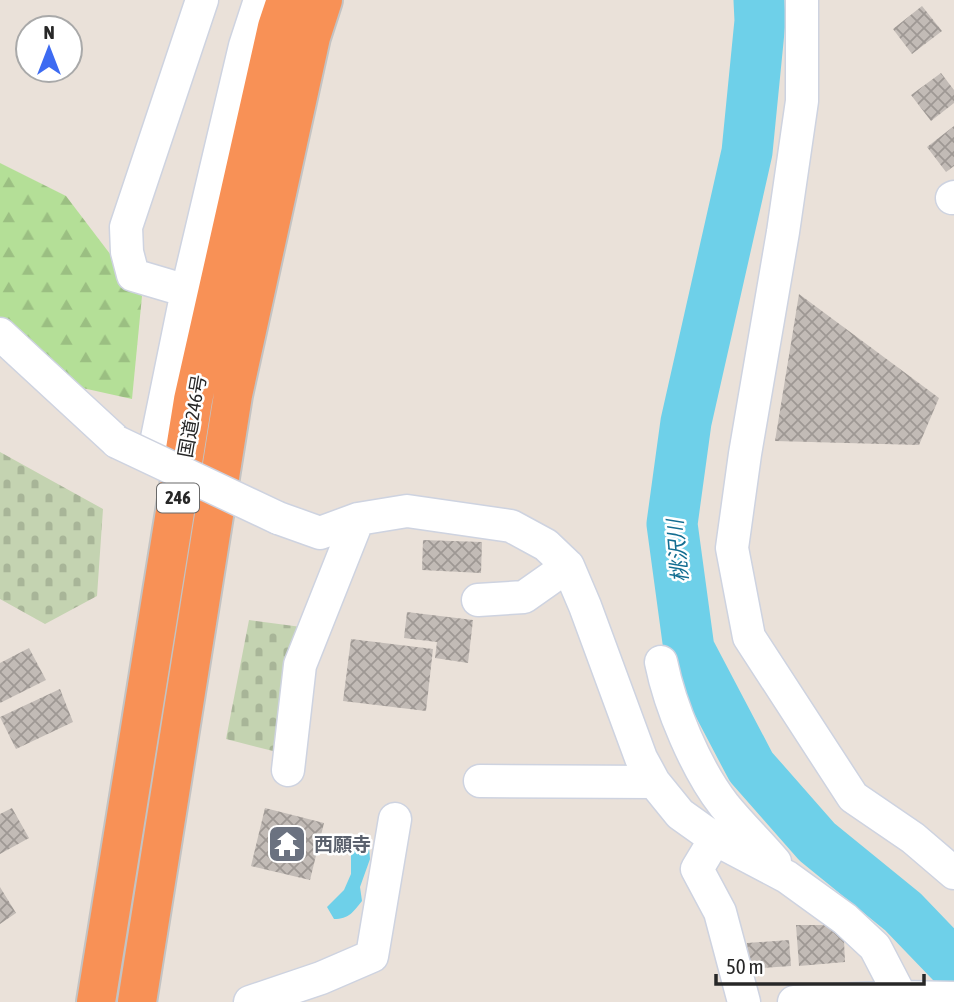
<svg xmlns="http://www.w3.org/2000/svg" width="954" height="1002" font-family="'Asap Condensed','Noto Sans JP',sans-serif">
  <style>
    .forest { fill: url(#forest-firs) }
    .cemetery { fill: url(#cemetery-stones) }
    .water { fill: #6ed0e9 }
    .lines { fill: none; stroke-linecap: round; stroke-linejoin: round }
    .river { stroke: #6ed0e9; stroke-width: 51 }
    .building { fill: url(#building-cross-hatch) }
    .minor-casing { stroke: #ced3e0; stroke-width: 35 }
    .highway-casing { stroke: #c3c3c3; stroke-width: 42 }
    .minor { stroke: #fff; stroke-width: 32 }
    .highway { stroke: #f89156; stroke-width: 38 }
    .minor-bridge-casing { stroke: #ced3e0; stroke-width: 35; stroke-linecap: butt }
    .minor-bridge { stroke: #fff; stroke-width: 32 }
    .labels { text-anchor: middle; stroke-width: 5; stroke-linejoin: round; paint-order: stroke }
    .shield { fill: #fff; stroke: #686868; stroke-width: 2 }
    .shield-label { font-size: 18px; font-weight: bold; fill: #272727 }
    .street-label { font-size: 19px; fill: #272727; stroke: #fff }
    .worship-label { font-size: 19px; font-weight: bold; fill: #5b616d; stroke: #fff; text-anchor: start }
    .water-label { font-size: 21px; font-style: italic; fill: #126d91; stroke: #fff }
  </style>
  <defs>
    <pattern id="forest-firs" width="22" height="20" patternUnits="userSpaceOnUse" patternTransform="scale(1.75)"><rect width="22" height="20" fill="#b4df97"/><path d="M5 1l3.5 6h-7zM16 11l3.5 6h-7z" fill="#9bbf82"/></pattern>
    <pattern id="cemetery-stones" width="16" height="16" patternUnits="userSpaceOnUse" patternTransform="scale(1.75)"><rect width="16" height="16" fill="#c4d3b1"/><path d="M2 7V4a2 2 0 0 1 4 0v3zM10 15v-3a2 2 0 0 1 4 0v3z" fill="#a8b598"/></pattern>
    <pattern id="building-cross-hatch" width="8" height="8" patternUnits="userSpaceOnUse" patternTransform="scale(1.75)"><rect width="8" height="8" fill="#c2bbb6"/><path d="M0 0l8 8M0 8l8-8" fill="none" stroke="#9e9894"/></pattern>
  </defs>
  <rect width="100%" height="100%" fill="#eae1d9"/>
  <path class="forest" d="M0,163L66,196L142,296L132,399L60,383L0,321Z"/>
  <path class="cemetery" d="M0,452L103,509L97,596L45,624L0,599Z
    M249,620L309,628L277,752L226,739Z"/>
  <path class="water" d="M358,836L368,837L370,859L360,887L362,901C353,912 349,919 334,919L327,907L344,890L351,874V854Z"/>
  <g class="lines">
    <path class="river" d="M759,0L760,21L747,152L686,422L672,524L689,649L751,767L817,842L903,912L954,965"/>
  </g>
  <path class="building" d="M922,6L942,31L912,54L893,29Z
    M941,73L954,90V103L931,121L911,95Z
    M954,126V166L946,172L927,147Z
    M799,294L939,398L919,445L775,441Z
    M423,540L482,542L481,573L422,570Z
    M407,612L473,620L468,663L435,658L437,642L404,638Z
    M351,639L433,649L426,711L343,701Z
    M29,648L46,680L0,703V663Z
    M60,689L73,722L16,749L0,717Z
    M12,808L29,838L0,854V814Z
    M265,808L324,823L310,880L251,866Z
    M0,887L16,913L0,924Z
    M796,925H827L844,941L845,962L799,966Z
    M789,940L791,966L749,969L747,943Z"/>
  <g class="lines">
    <defs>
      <path id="minor" d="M802,0V101L783,232L745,454L732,548L749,637L853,797L913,838L954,873
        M952,198L954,197
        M187,291L133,275L127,252L126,227L202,0
        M0,334L117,442
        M157,438L187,291L245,46L260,0
        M278,518L320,533L358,519L407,511L511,526L546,545L568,566L585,606L641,758L654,782L680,814L715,839L787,877L845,919L875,947L901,997
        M478,600L524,597L568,566
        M661,662C670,707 696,769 724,805C740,825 759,843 775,862
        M288,770L300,665L358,519
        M480,781L654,782
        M715,839L697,869L720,912L744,1002
        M250,1002L321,978L372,956L395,819
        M794,1002L901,997L954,998"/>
      <path id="highway" d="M96,1002L193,400L277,27L286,0
        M137,1002L233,395L311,37L323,0"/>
    </defs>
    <use href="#minor" class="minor-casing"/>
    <use href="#highway" class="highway-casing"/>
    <use href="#minor" class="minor"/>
    <use href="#highway" class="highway"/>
    <defs>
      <path id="minor-bridge" d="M117,442L278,518"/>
    </defs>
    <use href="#minor-bridge" class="minor-bridge-casing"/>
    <use href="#minor-bridge" class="minor-bridge"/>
  </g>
  <defs>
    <symbol id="temple-square" viewBox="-11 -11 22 22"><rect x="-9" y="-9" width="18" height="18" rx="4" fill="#6b7280" stroke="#fff"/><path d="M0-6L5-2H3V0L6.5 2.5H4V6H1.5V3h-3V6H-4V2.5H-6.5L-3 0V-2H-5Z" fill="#fff"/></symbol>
  </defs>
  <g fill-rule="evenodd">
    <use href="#temple-square" x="265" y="822" width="44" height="44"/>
  </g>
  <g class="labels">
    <rect class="shield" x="157" y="483.5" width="42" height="29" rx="5"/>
    <g class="shield-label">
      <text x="178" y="504">246</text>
    </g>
    <g class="street-label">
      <text transform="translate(192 416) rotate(-80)" y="7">国道246号</text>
    </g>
    <g class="worship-label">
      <text x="314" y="851">西願寺</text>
    </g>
    <g class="water-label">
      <text transform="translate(678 551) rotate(-95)" y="7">桃沢川</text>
    </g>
  </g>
  <g transform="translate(49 49)"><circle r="33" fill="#ffffff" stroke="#a9a9a9" stroke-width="2"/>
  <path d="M0-5L12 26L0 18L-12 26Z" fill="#3d6bf2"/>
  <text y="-10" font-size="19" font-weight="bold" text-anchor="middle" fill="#272727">N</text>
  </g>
  <path d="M716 974v10h208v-10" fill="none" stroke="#272727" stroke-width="3.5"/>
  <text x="726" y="974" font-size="21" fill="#272727" stroke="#ffffff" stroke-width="5" paint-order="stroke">50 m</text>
</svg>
